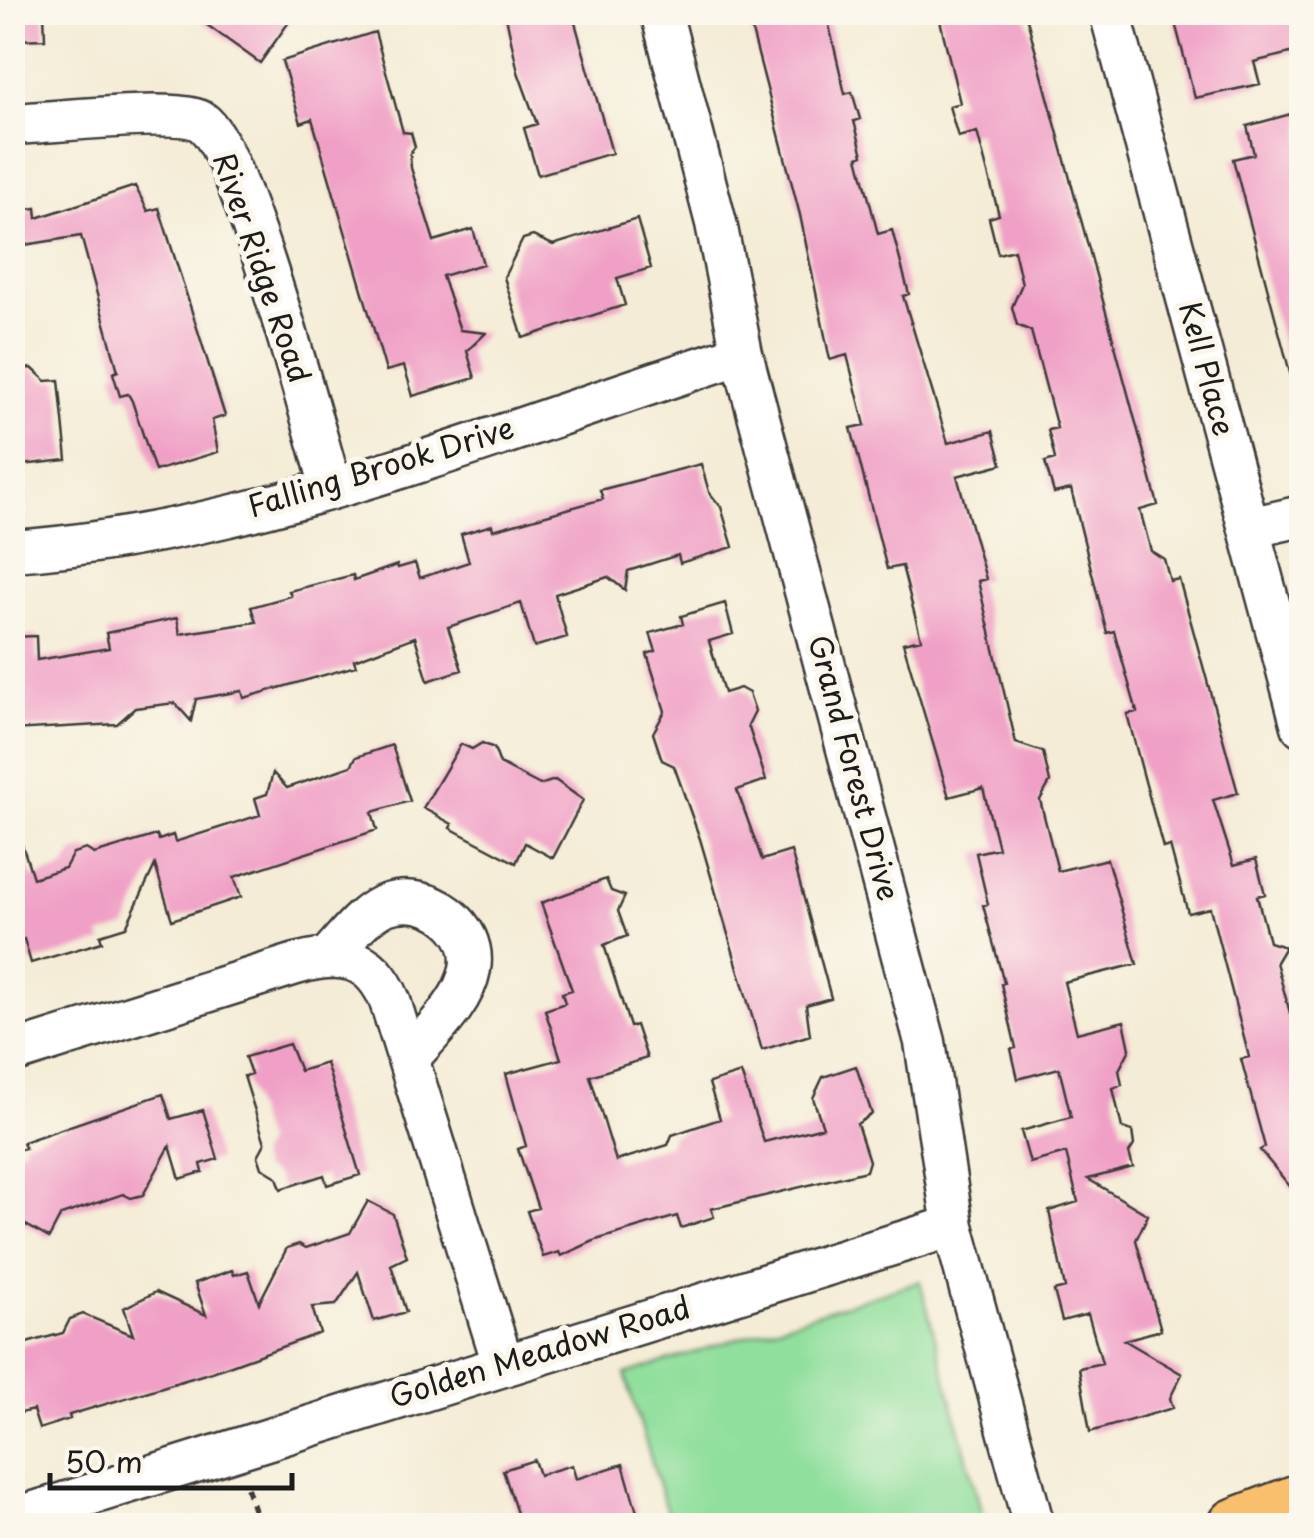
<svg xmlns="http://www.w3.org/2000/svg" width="1314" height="1538" font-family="'Playpen Sans',sans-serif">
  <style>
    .green { fill: #91df9d; stroke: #567e5c; stroke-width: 2.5 }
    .building { fill: #f0a0c6 }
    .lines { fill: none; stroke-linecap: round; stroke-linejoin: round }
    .minor-casing { stroke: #3c3b38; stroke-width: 45 }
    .primary-casing { stroke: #3c3b38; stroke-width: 60 }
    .path { stroke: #3c3b38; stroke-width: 6; stroke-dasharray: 8 8; stroke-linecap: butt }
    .minor { stroke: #fff; stroke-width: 40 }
    .primary { stroke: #f9bf6c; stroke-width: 55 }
    .labels { text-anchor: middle; stroke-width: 10; stroke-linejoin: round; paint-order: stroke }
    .street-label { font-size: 30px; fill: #1c1c1c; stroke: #fbf7ec }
  </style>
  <rect width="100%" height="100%" fill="#fbf7ec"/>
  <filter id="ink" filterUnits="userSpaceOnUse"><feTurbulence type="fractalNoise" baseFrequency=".01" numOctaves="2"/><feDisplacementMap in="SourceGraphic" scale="20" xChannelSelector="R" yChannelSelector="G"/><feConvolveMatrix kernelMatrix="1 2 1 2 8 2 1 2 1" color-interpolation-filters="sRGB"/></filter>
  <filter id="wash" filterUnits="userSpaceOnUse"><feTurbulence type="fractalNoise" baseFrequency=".0048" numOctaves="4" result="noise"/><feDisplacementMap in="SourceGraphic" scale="40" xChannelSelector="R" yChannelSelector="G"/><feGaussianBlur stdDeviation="2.25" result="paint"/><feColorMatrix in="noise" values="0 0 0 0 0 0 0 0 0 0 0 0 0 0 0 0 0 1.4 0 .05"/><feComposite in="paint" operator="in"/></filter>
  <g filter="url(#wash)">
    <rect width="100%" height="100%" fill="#f4ecd6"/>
    <path class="green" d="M920,1281L985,1525H671L625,1374Z"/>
    <g id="blocks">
      <path class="building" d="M13,12H44L45,39L14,40Z
        M189,12H296L260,63Z
        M505,12H572L612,153L538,175L524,128L537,124L518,72Z
        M747,12H826L845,94L852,92L860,119L854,121L863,155L858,157L878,234L892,230L909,294L903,296L948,443L993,431L1002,464L957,476L986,579L978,581L1016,743L1043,752L1050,782L1040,800L1058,871L1107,859L1137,964L1064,982L1077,1033L1124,1021L1130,1049L1119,1070L1122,1085L1113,1088L1122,1128L1132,1131L1134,1145L1129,1153L1133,1167L1088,1179L1148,1215L1136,1240L1161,1330L1124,1340L1182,1374L1170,1398L1173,1408L1090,1432L1079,1368L1102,1363L1088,1314L1062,1321L1054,1291L1065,1288L1049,1211L1078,1202L1066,1153L1030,1163L1021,1131L1071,1117L1059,1068L1018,1079L1011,1049L1016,1048L1001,984L1004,983L983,905L988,904L976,853L998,848L983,788L949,797L903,643L921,639L902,566L887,569L851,428L865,425L847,355L830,360L800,215Z
        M938,12H1025L1158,505L1140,510L1151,551L1164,559L1170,581L1179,579L1238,793L1213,800L1234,865L1256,859L1265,894L1257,896L1269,942L1285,947L1276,962L1290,1013L1302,1015L1294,1032L1302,1056L1296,1067L1302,1086V1201L1260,1150L1265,1147L1241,1059L1249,1057L1210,908L1188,913L1170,846L1163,848L1127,714L1137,712L1114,631L1107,633L1071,489L1054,493L1045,462L1055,459L1048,430L1057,428L1031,331L1017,325L1012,307L1022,284L1014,250L998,254L989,218L999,215L977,132L958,137L949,106L960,103Z
        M1198,12H1302V50L1254,62L1260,84L1195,98L1174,19Z
        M375,32L403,132L411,133L415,147L410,153L411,168L434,241L473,229L483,264L442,276L460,330L486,333L467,351L475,378L413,396L404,366L386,371L312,119L301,123L282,61Z
        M1302,111V383L1293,384L1233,159L1254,154L1247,126Z
        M135,186L148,211L159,208L225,416L212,420L218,452L155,471L132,401L128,394L120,396L113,373L118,371L81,236L12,247V211L36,208L37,218Z
        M637,219L651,268L617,278L625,305L523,338L504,277L523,239L533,236L553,245Z
        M32,368L46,381L59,380L67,460L12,466V379L21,369Z
        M701,464L709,492L721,507L733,547L680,563L678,555L628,571L625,590L608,577L555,594L567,637L534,647L521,603L448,627L462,670L428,681L415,637L354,660L356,666L244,698L242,691L196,699L191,721L175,703L135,708L117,724L12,730V637L36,636L37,660L109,648L106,633L177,618L180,634L256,622L251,607L291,596L289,591L353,575L354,580L397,565L398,568L415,563L420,578L469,562L461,534L492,525L493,530L603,499L600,490Z
        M725,603L733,634L709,641L724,693L740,688L749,693L755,711L748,725L766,780L737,790L762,860L791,851L831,998L806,1005L810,1035L762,1050L700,839L674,766L662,760L653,733L665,711L647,654L656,651L650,633L683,624L681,616Z
        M482,743L494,748L500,764L540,785L555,780L583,800L553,858L525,843L516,863L450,828L452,824L423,808L461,744L472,749Z
        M392,745L410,801L372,812L377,830L234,877L241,897L172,920L155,865L126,927L100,935L102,942L31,963L24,939L12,943V833L18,832L33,878L65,868L73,853L86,849L94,854L157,835L159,840L173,835L175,842L260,815L255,798L267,794L273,773L287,788L351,766L356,757Z
        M606,879L611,891L625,896L618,911L627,936L604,945L630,1027L636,1025L647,1058L590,1076L616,1161L668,1145L672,1135L720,1119L709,1083L741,1073L764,1142L823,1127L813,1098L823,1077L856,1066L872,1114L857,1124L869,1161L866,1171L711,1209L714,1217L681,1228L677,1216L596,1240L561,1256L559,1252L543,1257L527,1211L538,1208L518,1149L526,1146L506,1074L561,1059L545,1010L565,1003L562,993L572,990L541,903Z
        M289,1044L300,1071L326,1063L360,1175L327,1185L324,1175L281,1189L277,1177L262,1168L258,1156L265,1143L244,1076L251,1074L245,1057Z
        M163,1094L171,1119L203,1110L218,1159L201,1164L203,1172L180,1179L170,1146L143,1195L131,1198L123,1194L61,1215L49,1238L26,1225L19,1227L12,1206V1151L25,1148L23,1142Z
        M368,1201L393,1214L407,1257L391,1265L406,1312L374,1321L358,1272L336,1305L312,1307L320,1333L212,1372L69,1415L70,1419L39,1429L33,1410L12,1415V1347L63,1333L70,1319L83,1314L133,1335L124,1308L156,1292L206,1315L195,1283L232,1270L234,1275L248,1271L259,1303L287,1248L299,1244L306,1248L350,1233Z
        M534,1460L539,1475L572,1465L576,1479L623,1464L641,1526H521L503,1470Z"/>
    </g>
  </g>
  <g filter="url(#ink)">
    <use href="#blocks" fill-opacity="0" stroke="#3c3b38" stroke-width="2.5"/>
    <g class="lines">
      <defs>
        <path id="minor" d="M661,12L716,223L742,354L925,1042L953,1226L1034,1526
          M1110,12L1302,726
          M12,124C47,123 180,107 202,122C239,147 314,428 331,487
          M1249,528L1302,516
          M12,551C254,535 512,427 742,354
          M330,955C346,938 365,911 388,904C428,891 478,925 470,969C464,1003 430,1033 409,1058
          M12,1053L296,964C339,952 371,954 390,1001L503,1364
          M12,1519L953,1226"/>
        <path id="primary" d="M1236,1526L1302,1501"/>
      </defs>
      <use href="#minor" class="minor-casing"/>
      <use href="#primary" class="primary-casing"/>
      <path class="path" d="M247,1488L260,1526"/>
      <use href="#minor" class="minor"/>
      <use href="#primary" class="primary"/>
    </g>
  </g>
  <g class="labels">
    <g class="street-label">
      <text transform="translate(261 268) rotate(71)" y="10">River Ridge Road</text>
      <text transform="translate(1206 369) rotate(75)" y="10">Kell Place</text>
      <text transform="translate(381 468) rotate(-17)" y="10">Falling Brook Drive</text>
      <text transform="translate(853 768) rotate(75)" y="10">Grand Forest Drive</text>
      <text transform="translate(540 1353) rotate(-17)" y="10">Golden Meadow Road</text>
    </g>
  </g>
  <rect width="1314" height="1538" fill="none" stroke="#fbf7ec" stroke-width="50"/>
  <path d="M50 1473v15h242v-15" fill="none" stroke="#1c1c1c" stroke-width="5"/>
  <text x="65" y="1473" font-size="30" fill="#1c1c1c" stroke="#fbf7ec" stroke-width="8" paint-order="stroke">50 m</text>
</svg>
